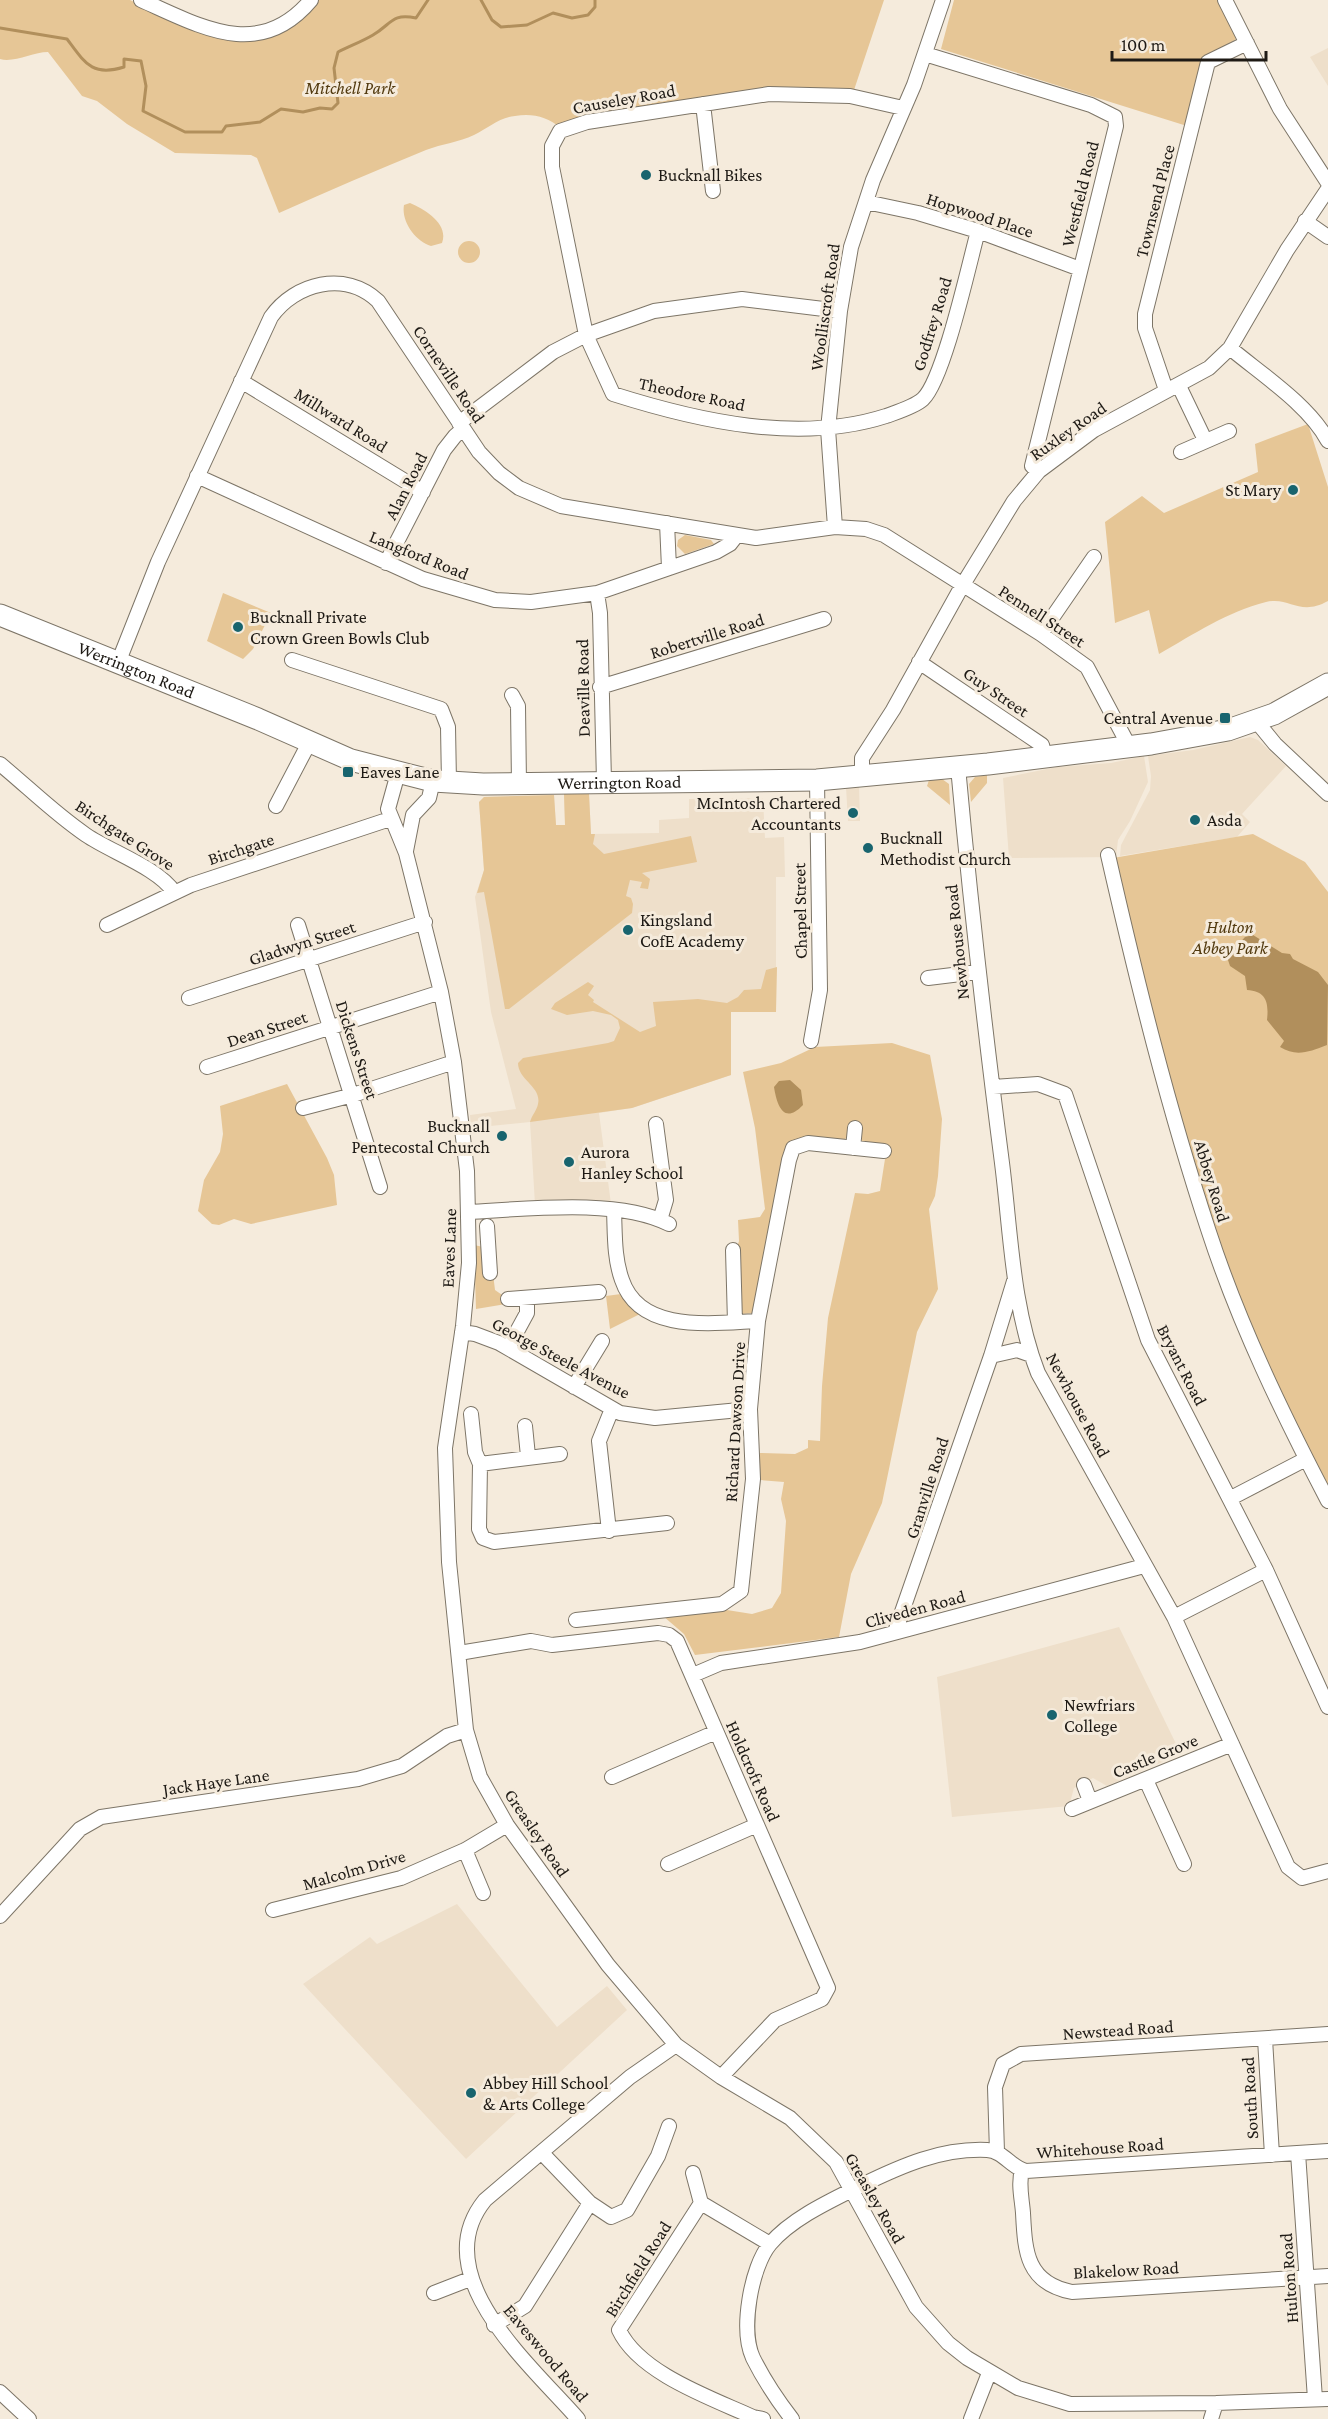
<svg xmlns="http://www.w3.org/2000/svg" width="1328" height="2419" font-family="'Crimson Pro',serif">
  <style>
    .built { fill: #eedfca }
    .green { fill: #e6c696 }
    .water { fill: #b18f5c }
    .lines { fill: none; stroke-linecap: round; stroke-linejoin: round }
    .stream { stroke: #b18f5c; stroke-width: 3 }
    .minor-casing { stroke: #7d7567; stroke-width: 16 }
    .highway-casing { stroke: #7d7567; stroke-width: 23 }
    .minor { stroke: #fff; stroke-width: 14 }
    .highway { stroke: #fff; stroke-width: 21 }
    .poi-dot { fill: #18646e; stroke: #f5ebdc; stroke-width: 2 }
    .labels { text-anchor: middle; stroke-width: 6; stroke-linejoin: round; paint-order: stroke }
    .park-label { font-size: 18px; font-style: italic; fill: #523a0f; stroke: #f5ebdc }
    .street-label { font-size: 18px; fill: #1e1a15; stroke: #f5ebdc }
    .poi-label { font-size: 18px; fill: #1e1a15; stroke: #f5ebdc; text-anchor: start }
  </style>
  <rect width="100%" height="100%" fill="#f5ebdc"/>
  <path class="built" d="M1328,48V86L1310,57Z
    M1250,737L1258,740L1286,766L1242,814L1250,822L1237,837L1120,856L1121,845L1150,790L1151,776L1148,756L1193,750Z
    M1144,756L1148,782L1130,821L1118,840L1116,857L1009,858L1003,778L1057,767L1111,763Z
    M859,785L860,821H848L846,787Z
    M564,794H589L591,834L659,833V820L689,818V799L763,798L765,838L784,837L785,877H776V1012H731V1075L632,1108L599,1113L611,1204H535L530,1122L471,1128L470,1115L516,1109L491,1012L475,897L484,870L479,802L484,797L554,795L556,825H565Z
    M1119,1627L1181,1754L1107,1786L1093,1778L1074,1788L1069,1806L952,1817L937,1677Z
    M457,1904L557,2027L607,1986L627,2010L466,2159L303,1984L370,1937L377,1944Z"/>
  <path class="green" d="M0,0H130L199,32L234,38L261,36L317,0H884L853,93L818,90L561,128C547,117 533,113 515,116C498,118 489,128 474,135C459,142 442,144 426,150C377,170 328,191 279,213L257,158L251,155L175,153L127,124L97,101L82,96L48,52C33,52 14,63 0,59Z
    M954,0H1218L1237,35L1235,40L1204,57L1187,126L941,49Z
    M410,203C426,210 449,224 442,243L431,246C415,241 401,221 404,205Z
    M458 252a11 11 0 1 1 22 0a11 11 0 1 1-22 0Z
    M1308,424L1328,487V601C1299,617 1290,596 1266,602C1227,612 1194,634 1159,654L1149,610L1115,623L1105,522L1142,496L1164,513L1258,472L1255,444Z
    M685,535L711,540L714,544L685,554L677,546L678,540Z
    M223,593L271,613L253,649L243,659L207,641Z
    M987,775V783L971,802L969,784L975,777Z
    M942,779L949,784L950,805L927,786L929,780Z
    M564,794H589L591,834H595L593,844L604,854L691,836L697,862L642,873L650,879L648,889L640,888L642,882L630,880L626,896L631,898L633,904L632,913L509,1009H505L484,892L477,893L484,870L479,802L484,797L554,795L556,825H565Z
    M1253,834L1305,862L1328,892V1493C1288,1407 1244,1321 1213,1231C1171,1109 1143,983 1113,858Z
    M777,967L776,1012H731V1075L632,1108L530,1122C532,1115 537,1110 538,1104C542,1087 518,1080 518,1063L523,1058L608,1043L614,1041L620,1028L618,1020L611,1015L593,1011L567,1015L551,1009L555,1003L588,982L594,986L588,995L594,1000L593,1002L640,1032L656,1026L653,1002L698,999L727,1003L738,997L744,990L761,989L766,970Z
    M892,1043L930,1055L942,1119L938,1176L935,1196L929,1209L938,1289L917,1332L882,1503L851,1574L839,1637L695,1655L684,1634L663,1616L727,1610L752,1614L772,1608L781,1593L786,1521L781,1499L784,1482L760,1480V1453L795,1454L808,1448V1440L820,1441L822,1386L828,1318L855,1193L868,1194L880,1191L885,1159L888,1156L889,1147L862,1141L860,1135L861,1125L852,1123L848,1137L843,1140L802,1137L789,1146L755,1308L752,1313L742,1314L738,1310L735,1253L739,1241L738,1220L760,1217L765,1209L755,1128L743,1072L781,1063L815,1047Z
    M287,1084L327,1158L334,1175L337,1205L251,1224L234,1219L219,1225L212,1224L198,1211L204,1180L220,1152L223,1134L220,1106Z
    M474,1245L483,1247L493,1274L495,1290L505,1297L506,1304L476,1309Z
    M621,1294L640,1314L610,1329L606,1296Z"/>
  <path class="water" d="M1253,935L1282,953L1290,954L1293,959L1318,972L1328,985L1327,1045C1309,1052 1296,1057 1280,1047L1284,1041L1267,1020C1269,1002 1266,991 1247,990L1245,976L1230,966L1227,957L1245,937Z
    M790,1080L801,1090L803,1105C784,1125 777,1106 774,1087L779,1081Z"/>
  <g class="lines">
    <path class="stream" d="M481,0L492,20L501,27L527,25L553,13L572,18L588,15L595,7V0
      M0,28L67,39C85,63 92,77 124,67V59L141,61L146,86L143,111L185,132H222L226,126L260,122L281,109L303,112L320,108L332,109L338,103L334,68L338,52C350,46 363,41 373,35C392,24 391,13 416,18L428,0"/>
    <defs>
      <path id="minor" d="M141,0C200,26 259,62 311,0
        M1225,0L1280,109L1328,183
        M925,54L1091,105L1115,117L1116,126L1032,466L1039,471
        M703,104L713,191
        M903,108L850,96L769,94L587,122L560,131L552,146V167L586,335L613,394C698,421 799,444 886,416C897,412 914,407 923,399C944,379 969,264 978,231
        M866,202L918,213L978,231L1080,269
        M1305,221L1328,237
        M1230,348C1261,374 1309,405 1328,441
        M241,381L423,492
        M1179,386L1205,440
        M1166,390L1145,328V314L1208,62L1247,43
        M459,423L553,352L586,335L654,311L742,299L840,311
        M1181,452L1229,431
        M197,476L423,579L495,600L531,602L597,593L716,552L730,544L737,535
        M667,523L669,568
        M835,527L828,429L840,311L851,247L873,180L914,85L943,0
        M386,563L444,450L455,436L463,429
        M597,593L600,613L604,782
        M1041,634L1094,557
        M292,660L441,709L448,727L449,782
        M919,662L1042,745L1045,757
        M118,663L158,562L271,317C295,283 345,270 378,301L479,452L499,473L519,488L561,506L756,538L835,527L866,529L884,535L1041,634L1087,667L1129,746
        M600,687L824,619
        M512,695L518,706L519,784
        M1257,722L1275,744L1328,794
        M0,764C28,787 55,814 86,835C111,852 158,868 174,892
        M958,767C970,899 985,1031 1002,1163C1011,1234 1012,1306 1038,1373L1174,1617L1288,1867L1302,1878L1328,1871
        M398,773L388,809L406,853L441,992L454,1062L467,1171L469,1263L463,1326L445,1448L449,1562L466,1730L480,1777L507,1825L608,1965L676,2045L721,2077L790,2118L836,2162L916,2307L948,2343L967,2358L1018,2388L1070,2404L1216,2403L1328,2399
        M862,777V758L893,710L962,586L1014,501L1039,471L1094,430L1209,368L1230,348L1287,250L1328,189
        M276,806L309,743
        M406,851L413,815L429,798L433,781
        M1108,855C1137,982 1168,1108 1209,1232C1239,1324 1283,1415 1328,1501
        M107,925L191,885L390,819
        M298,925L380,1187
        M928,978L977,972
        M189,998L425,922
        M811,1041L820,990L817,780
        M207,1067L441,992
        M993,1087L1038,1084L1065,1094L1148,1340L1266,1570L1328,1707
        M303,1108L353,1095L454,1062
        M656,1124L666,1200L660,1220
        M853,1148L855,1128
        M614,1211C615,1234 614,1258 622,1280C640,1334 714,1323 758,1321
        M469,1212C525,1209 619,1198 669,1224
        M487,1226L490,1273
        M733,1250L735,1322
        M508,1299L599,1292
        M462,1332L475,1334L499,1343L620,1413L655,1418L750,1409
        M508,1348L527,1313V1298
        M991,1356L1017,1350L1031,1355
        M574,1387L602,1341
        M471,1414L475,1452L480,1464L479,1529L483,1538L494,1542L667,1523
        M525,1426L528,1456
        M480,1464L560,1454
        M1231,1498L1306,1459
        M609,1531L599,1441L612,1409
        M1174,1617L1266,1570
        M576,1620L722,1604L741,1591L753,1479L750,1409L758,1321L789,1160L793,1148L808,1143L884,1151
        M895,1632L991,1356L1014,1281
        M459,1653L531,1641L552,1645L658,1633L669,1635L677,1641L828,1988L822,1999L775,2020L721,2077
        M693,1675L721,1663L860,1642L1144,1566
        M612,1777L716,1732
        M1146,1780L1184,1864
        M1084,1785L1090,1801
        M1072,1809L1232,1744
        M465,1850L483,1893
        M668,1864L757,1825
        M273,1910L401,1878L465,1850L507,1825
        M0,1916L80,1829L101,1817L358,1779L402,1766L447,1736L466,1730
        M1265,2039L1272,2155
        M997,2152L995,2087L1003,2064L1021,2054L1328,2034
        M542,2153L590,2203L611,2217L627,2210L658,2156L669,2126
        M1298,2153L1315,2399
        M1022,2170C1018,2184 1022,2199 1023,2213C1025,2251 1026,2283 1072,2292L1328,2276
        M693,2173L701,2203
        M434,2293L470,2279
        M494,2325L525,2306L590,2203
        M0,2392L29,2419
        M578,2419C532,2366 424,2275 485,2200L630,2077L676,2045
        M763,2419L753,2417C711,2398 639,2373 619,2330L701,2203L770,2244
        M792,2419C778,2401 763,2378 753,2358C740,2330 751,2267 770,2244C792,2218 832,2200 862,2185C901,2166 941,2148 987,2150C1004,2151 1011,2168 1026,2171L1328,2151
        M971,2419L989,2373
        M1211,2419L1216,2403"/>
      <g id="highway">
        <path id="s1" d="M0,615L258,719L351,760L433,781L483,784L817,780L988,764L1151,744L1228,730L1274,714L1328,684"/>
      </g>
    </defs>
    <use href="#minor" class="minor-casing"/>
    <use href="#highway" class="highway-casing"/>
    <use href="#minor" class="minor"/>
    <use href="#highway" class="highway"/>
  </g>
  <g class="poi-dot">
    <circle cx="646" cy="175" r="6"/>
    <circle cx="1293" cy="490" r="6"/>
    <circle cx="238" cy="627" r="6"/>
    <rect x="1219" y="712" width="12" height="12" rx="3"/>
    <rect x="342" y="766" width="12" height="12" rx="3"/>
    <circle cx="853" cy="813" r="6"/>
    <circle cx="1195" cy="820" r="6"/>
    <circle cx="868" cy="848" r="6"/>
    <circle cx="628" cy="930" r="6"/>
    <circle cx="502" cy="1136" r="6"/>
    <circle cx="569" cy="1162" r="6"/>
    <circle cx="1052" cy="1715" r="6"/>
    <circle cx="471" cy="2093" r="6"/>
  </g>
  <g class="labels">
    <g class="park-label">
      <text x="350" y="94">Mitchell Park</text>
      <text x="1230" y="933">Hulton<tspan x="1230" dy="21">Abbey Park</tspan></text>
    </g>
    <g class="street-label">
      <text transform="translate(624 99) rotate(-10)" y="6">Causeley Road</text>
      <text transform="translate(1080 194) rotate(-76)" y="6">Westfield Road</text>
      <text transform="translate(1155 201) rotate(-76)" y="6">Townsend Place</text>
      <text transform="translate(980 215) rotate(18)" y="6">Hopwood Place</text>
      <text transform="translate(825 307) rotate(-82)" y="6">Woolliscroft Road</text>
      <text transform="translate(932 324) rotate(-73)" y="6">Godfrey Road</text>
      <text transform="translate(449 374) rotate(56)" y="6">Corneville Road</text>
      <text transform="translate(692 394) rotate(12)" y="6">Theodore Road</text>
      <text transform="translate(341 420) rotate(32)" y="6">Millward Road</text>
      <text transform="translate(1068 431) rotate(-35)" y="6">Ruxley Road</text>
      <text transform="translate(406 486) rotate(-63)" y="6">Alan Road</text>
      <text transform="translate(419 555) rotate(22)" y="6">Langford Road</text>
      <text transform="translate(1042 616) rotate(33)" y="6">Pennell Street</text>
      <text transform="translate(707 636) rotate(-17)" y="6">Robertville Road</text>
      <text dy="6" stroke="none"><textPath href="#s1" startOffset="147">Werrington Road</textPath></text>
      <text transform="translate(583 688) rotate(-91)" y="6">Deaville Road</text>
      <text transform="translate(996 692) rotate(34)" y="6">Guy Street</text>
      <text dy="6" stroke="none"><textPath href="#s1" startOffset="651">Werrington Road</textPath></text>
      <text transform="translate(125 835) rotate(33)" y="6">Birchgate Grove</text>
      <text transform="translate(241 849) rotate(-18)" y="6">Birchgate</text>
      <text transform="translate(800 911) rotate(-91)" y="6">Chapel Street</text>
      <text transform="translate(957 942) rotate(-96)" y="6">Newhouse Road</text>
      <text transform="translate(302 943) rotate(-18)" y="6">Gladwyn Street</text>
      <text transform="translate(267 1029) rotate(-18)" y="6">Dean Street</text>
      <text transform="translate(357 1050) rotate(72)" y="6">Dickens Street</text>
      <text transform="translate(1212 1181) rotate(73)" y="6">Abbey Road</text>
      <text transform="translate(449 1248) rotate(-88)" y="6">Eaves Lane</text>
      <text transform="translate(561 1358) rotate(28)" y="6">George Steele Avenue</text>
      <text transform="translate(1182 1365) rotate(63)" y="6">Bryant Road</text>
      <text transform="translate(1078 1405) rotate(62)" y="6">Newhouse Road</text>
      <text transform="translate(735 1422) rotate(-87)" y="6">Richard Dawson Drive</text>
      <text transform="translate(927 1488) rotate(-72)" y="6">Granville Road</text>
      <text transform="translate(915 1609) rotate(-15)" y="6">Cliveden Road</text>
      <text transform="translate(1155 1756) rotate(-22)" y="6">Castle Grove</text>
      <text transform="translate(753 1771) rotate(66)" y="6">Holdcroft Road</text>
      <text transform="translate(216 1782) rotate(-8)" y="6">Jack Haye Lane</text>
      <text transform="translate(537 1833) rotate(56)" y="6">Greasley Road</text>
      <text transform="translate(354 1870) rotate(-16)" y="6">Malcolm Drive</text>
      <text transform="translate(1118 2030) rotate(-4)" y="6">Newstead Road</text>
      <text transform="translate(1250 2098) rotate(-93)" y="6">South Road</text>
      <text transform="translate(1100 2148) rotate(-4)" y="6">Whitehouse Road</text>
      <text transform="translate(875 2198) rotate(60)" y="6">Greasley Road</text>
      <text transform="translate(638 2269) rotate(-58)" y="6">Birchfield Road</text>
      <text transform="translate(1126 2270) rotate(-3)" y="6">Blakelow Road</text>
      <text transform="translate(1289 2278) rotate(-94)" y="6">Hulton Road</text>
      <text transform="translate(546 2353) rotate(50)" y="6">Eaveswood Road</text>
    </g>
    <g class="poi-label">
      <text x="658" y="181">Bucknall Bikes</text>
      <text x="1281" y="496" text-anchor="end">St Mary</text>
      <text x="250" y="623">Bucknall Private<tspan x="250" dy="21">Crown Green Bowls Club</tspan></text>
      <text x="1213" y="724" text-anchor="end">Central Avenue</text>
      <text x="360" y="778">Eaves Lane</text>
      <text x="841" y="809" text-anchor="end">McIntosh Chartered<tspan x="841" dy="21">Accountants</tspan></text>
      <text x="1207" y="826">Asda</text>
      <text x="880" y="844">Bucknall<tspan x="880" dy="21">Methodist Church</tspan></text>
      <text x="640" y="926">Kingsland<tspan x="640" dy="21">CofE Academy</tspan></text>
      <text x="490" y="1132" text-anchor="end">Bucknall<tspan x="490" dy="21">Pentecostal Church</tspan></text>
      <text x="581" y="1158">Aurora<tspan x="581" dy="21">Hanley School</tspan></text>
      <text x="1064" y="1711">Newfriars<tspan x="1064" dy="21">College</tspan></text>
      <text x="483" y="2089">Abbey Hill School<tspan x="483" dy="21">&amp; Arts College</tspan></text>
    </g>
  </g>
  <path d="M1112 51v9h154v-9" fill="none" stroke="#1e1a15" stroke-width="3"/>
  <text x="1121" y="51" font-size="18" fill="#1e1a15" stroke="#f5ebdc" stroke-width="4.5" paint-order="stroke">100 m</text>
</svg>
